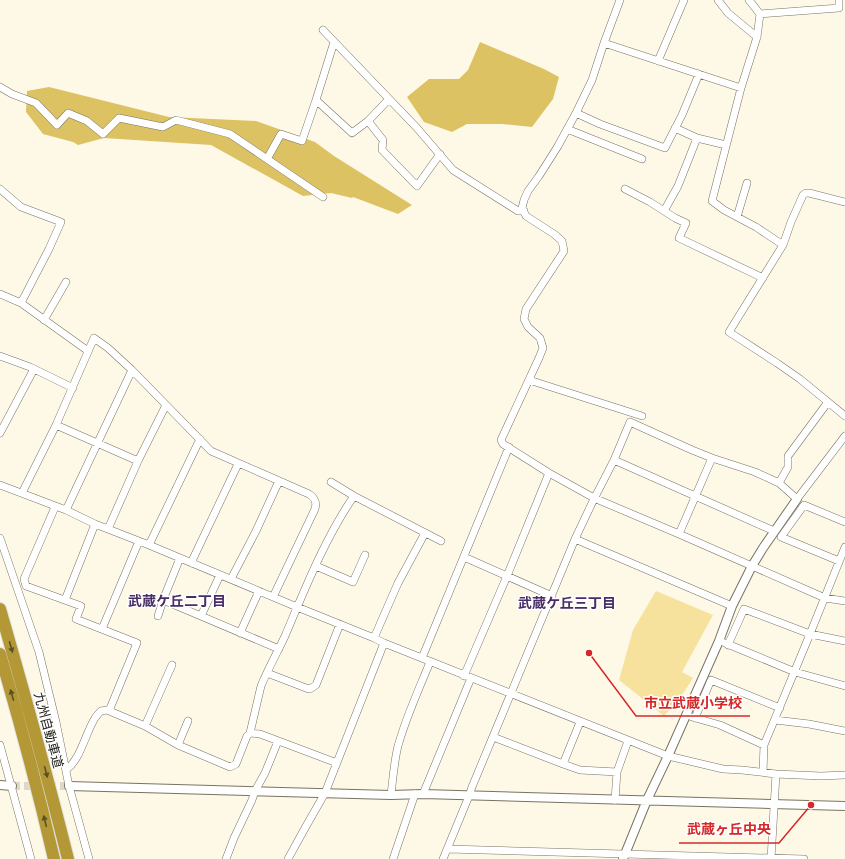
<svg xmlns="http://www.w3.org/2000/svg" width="845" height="859" font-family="'Crimson Pro','Noto Sans JP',serif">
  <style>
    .green { fill: #f6e29d }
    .forest { fill: #ddc264 }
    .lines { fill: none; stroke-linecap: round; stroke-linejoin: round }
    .tertiary-tunnel { stroke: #ddd8c7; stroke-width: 8; stroke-dasharray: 8 4; stroke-linecap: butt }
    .minor-casing { stroke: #787363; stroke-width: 8 }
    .tertiary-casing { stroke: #787363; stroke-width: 10 }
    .motorway-casing { stroke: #e0e0df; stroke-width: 14 }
    .minor { stroke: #fff; stroke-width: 7 }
    .tertiary { stroke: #fff; stroke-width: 8 }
    .motorway { stroke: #b39835; stroke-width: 12 }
    .oneway { fill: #5b5024 }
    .labels { text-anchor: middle; stroke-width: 3; stroke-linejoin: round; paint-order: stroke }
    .street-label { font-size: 13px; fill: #212019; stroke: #fff }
    .neighbourhood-label { font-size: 14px; font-weight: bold; fill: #482d67; stroke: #fff }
    .leader { fill: none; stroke: #d62828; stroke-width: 1.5 }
    .callout-dot { fill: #d62828; stroke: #fff; stroke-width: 1.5 }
    .callout-label { font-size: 14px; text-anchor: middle; font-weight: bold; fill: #d62828; stroke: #fff; stroke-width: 3; stroke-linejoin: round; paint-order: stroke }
  </style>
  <rect width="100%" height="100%" fill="#fef9e6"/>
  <path class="green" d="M656,591L713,615L682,672L693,678L684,692L664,716L619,680L633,630Z"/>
  <path class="forest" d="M480,42L544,69L559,77L553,99L532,127L502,124H467L452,132L424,122L407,97L429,79H459L468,70Z
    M49,87L169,117L256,121L315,142L334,156L412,205L398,214L353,197L352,198L331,193L303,196L211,145L104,138L78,145L73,142L43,134L26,112L27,91Z"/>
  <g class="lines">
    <path class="tertiary-tunnel" d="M12,786H69"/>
    <defs>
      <path id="minor" d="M620,0L604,43L592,80L576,113L558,146L539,176L528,191L524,200L522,208L526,216L554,234L562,241L564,251L526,309L524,319L528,327L540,338L543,348L539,358L501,440L503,444L549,473L594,498L679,534L825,598L845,601
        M718,0L728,13L757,37
        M749,0L760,14L757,37L741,88L712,201L724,210L756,227L783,245L729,332L777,363L800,379L845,416
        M760,14L839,8V0
        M323,30L417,128L453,170L518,211H524
        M334,42L316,100L352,133L368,121
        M604,43L741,88
        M658,61L684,0
        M0,87L12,94L36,103L57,125L68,113L87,121L103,134L119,118L163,127L176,120L230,134L267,159
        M389,99L368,121L383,140L382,150L417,186L440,154
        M316,100L302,141L281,134L267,159L323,197
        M576,113L600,124L665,148L682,115L699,74
        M675,128L697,138L726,145
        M567,129L642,159
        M0,189L21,207L61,222L49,249L21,303
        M625,189L650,202L675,218L686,223L679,238L763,278
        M664,211L678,186L697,138
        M737,217L747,183
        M783,245L791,222L803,195L806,193H809L845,202
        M0,294L21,303L88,351
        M44,320L66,282
        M0,356L30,367L73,388
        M529,380L642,416
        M56,425L138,461
        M0,433L34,369
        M614,460L774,531
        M331,482L354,496L441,541
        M779,483L788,467V456L828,402
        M0,485L66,510L95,524L149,545L297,607L374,638L384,643L668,756L723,769L742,770L776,774L821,776L845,775
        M22,493L56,425L94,338L108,348L132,370L211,451L309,494C315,498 317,502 315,509L273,597
        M55,507L24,579L26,586L81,606L76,619L137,643L109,711
        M66,510L132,370
        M108,529L138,461L166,405
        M679,534L712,458
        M0,538L39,652L56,722L69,786L89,859
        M575,539L732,606
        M149,545L200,439
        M464,557L552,596
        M180,558L163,600L279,649
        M839,561L781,537L804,505L845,522
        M191,563L238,464
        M316,566L353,582L365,555
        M231,579L256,531L279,481
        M65,600L95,524
        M158,616L163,600
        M201,616L220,575
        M102,629L139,541
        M240,633L259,591
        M374,638L398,583L425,533
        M725,643L795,672L845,686
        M728,645L744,609L810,634L845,641
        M422,658L509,447
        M267,673L306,688L310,689L316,685L340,624
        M464,676L507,576L549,473
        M692,717L720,725L764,745
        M695,718L711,680L780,708
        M775,720L809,724L845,731
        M145,726L172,665
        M250,733L261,686C268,669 277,653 285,636C305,589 325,538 354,496
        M493,737L563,764L580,722
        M0,745L31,859
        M178,745L188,721
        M563,764L580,770L617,772
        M66,770C81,759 85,734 95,718C97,715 99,713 101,711L107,710L145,726L178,745L230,767L236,764L247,736L250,733L260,734L337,763
        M763,772L764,745L810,634L845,547
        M423,794L471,678
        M391,795C393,778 394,762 398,746C406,717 419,689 430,662
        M615,800L617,772L628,741
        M448,849C566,852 685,856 804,859
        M226,859L234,838L252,800L255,791L265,773L278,741
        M288,859L305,828L325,793L384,643
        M393,859L415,794
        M443,859L469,796L472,787L575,539L593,501L614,460L630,422L692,450L712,458L755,472L779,483L797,499L845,436
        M771,859L776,774"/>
      <path id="tertiary" d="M0,785L12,786
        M69,786L391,795L423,794L845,806
        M623,859L647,800L668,756L719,641L732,606L752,566L763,548L797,499"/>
      <path id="motorway" d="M0,609C24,692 47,775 68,859
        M0,654C20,722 38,790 54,859"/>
    </defs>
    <use href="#minor" class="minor-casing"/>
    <use href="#tertiary" class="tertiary-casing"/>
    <use href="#motorway" class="motorway-casing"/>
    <use href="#minor" class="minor"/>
    <use href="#tertiary" class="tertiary"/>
    <use href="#motorway" class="motorway"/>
  </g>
  <defs><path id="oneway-solid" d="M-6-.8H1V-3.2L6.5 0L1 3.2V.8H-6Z"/></defs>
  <g class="oneway">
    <use href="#oneway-solid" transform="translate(11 647) rotate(74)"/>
    <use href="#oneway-solid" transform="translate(12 695) rotate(-106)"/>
    <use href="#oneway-solid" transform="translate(46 772) rotate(75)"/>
    <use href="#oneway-solid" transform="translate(45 821) rotate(-104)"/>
  </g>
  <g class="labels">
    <g class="street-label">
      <text transform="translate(49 730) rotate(75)" y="5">九州自動車道</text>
    </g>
    <g class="neighbourhood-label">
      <text x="177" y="606">武蔵ケ丘二丁目</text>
      <text x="567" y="608">武蔵ケ丘三丁目</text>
    </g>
  </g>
  <path class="leader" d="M589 653L636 716H750M811 805L779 843H679"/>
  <g class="callout-dot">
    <circle cx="589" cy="653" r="4"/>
    <circle cx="811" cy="805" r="4"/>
  </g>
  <g class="callout-label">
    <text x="693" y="708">市立武蔵小学校</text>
    <text x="729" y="834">武蔵ヶ丘中央</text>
  </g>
</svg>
